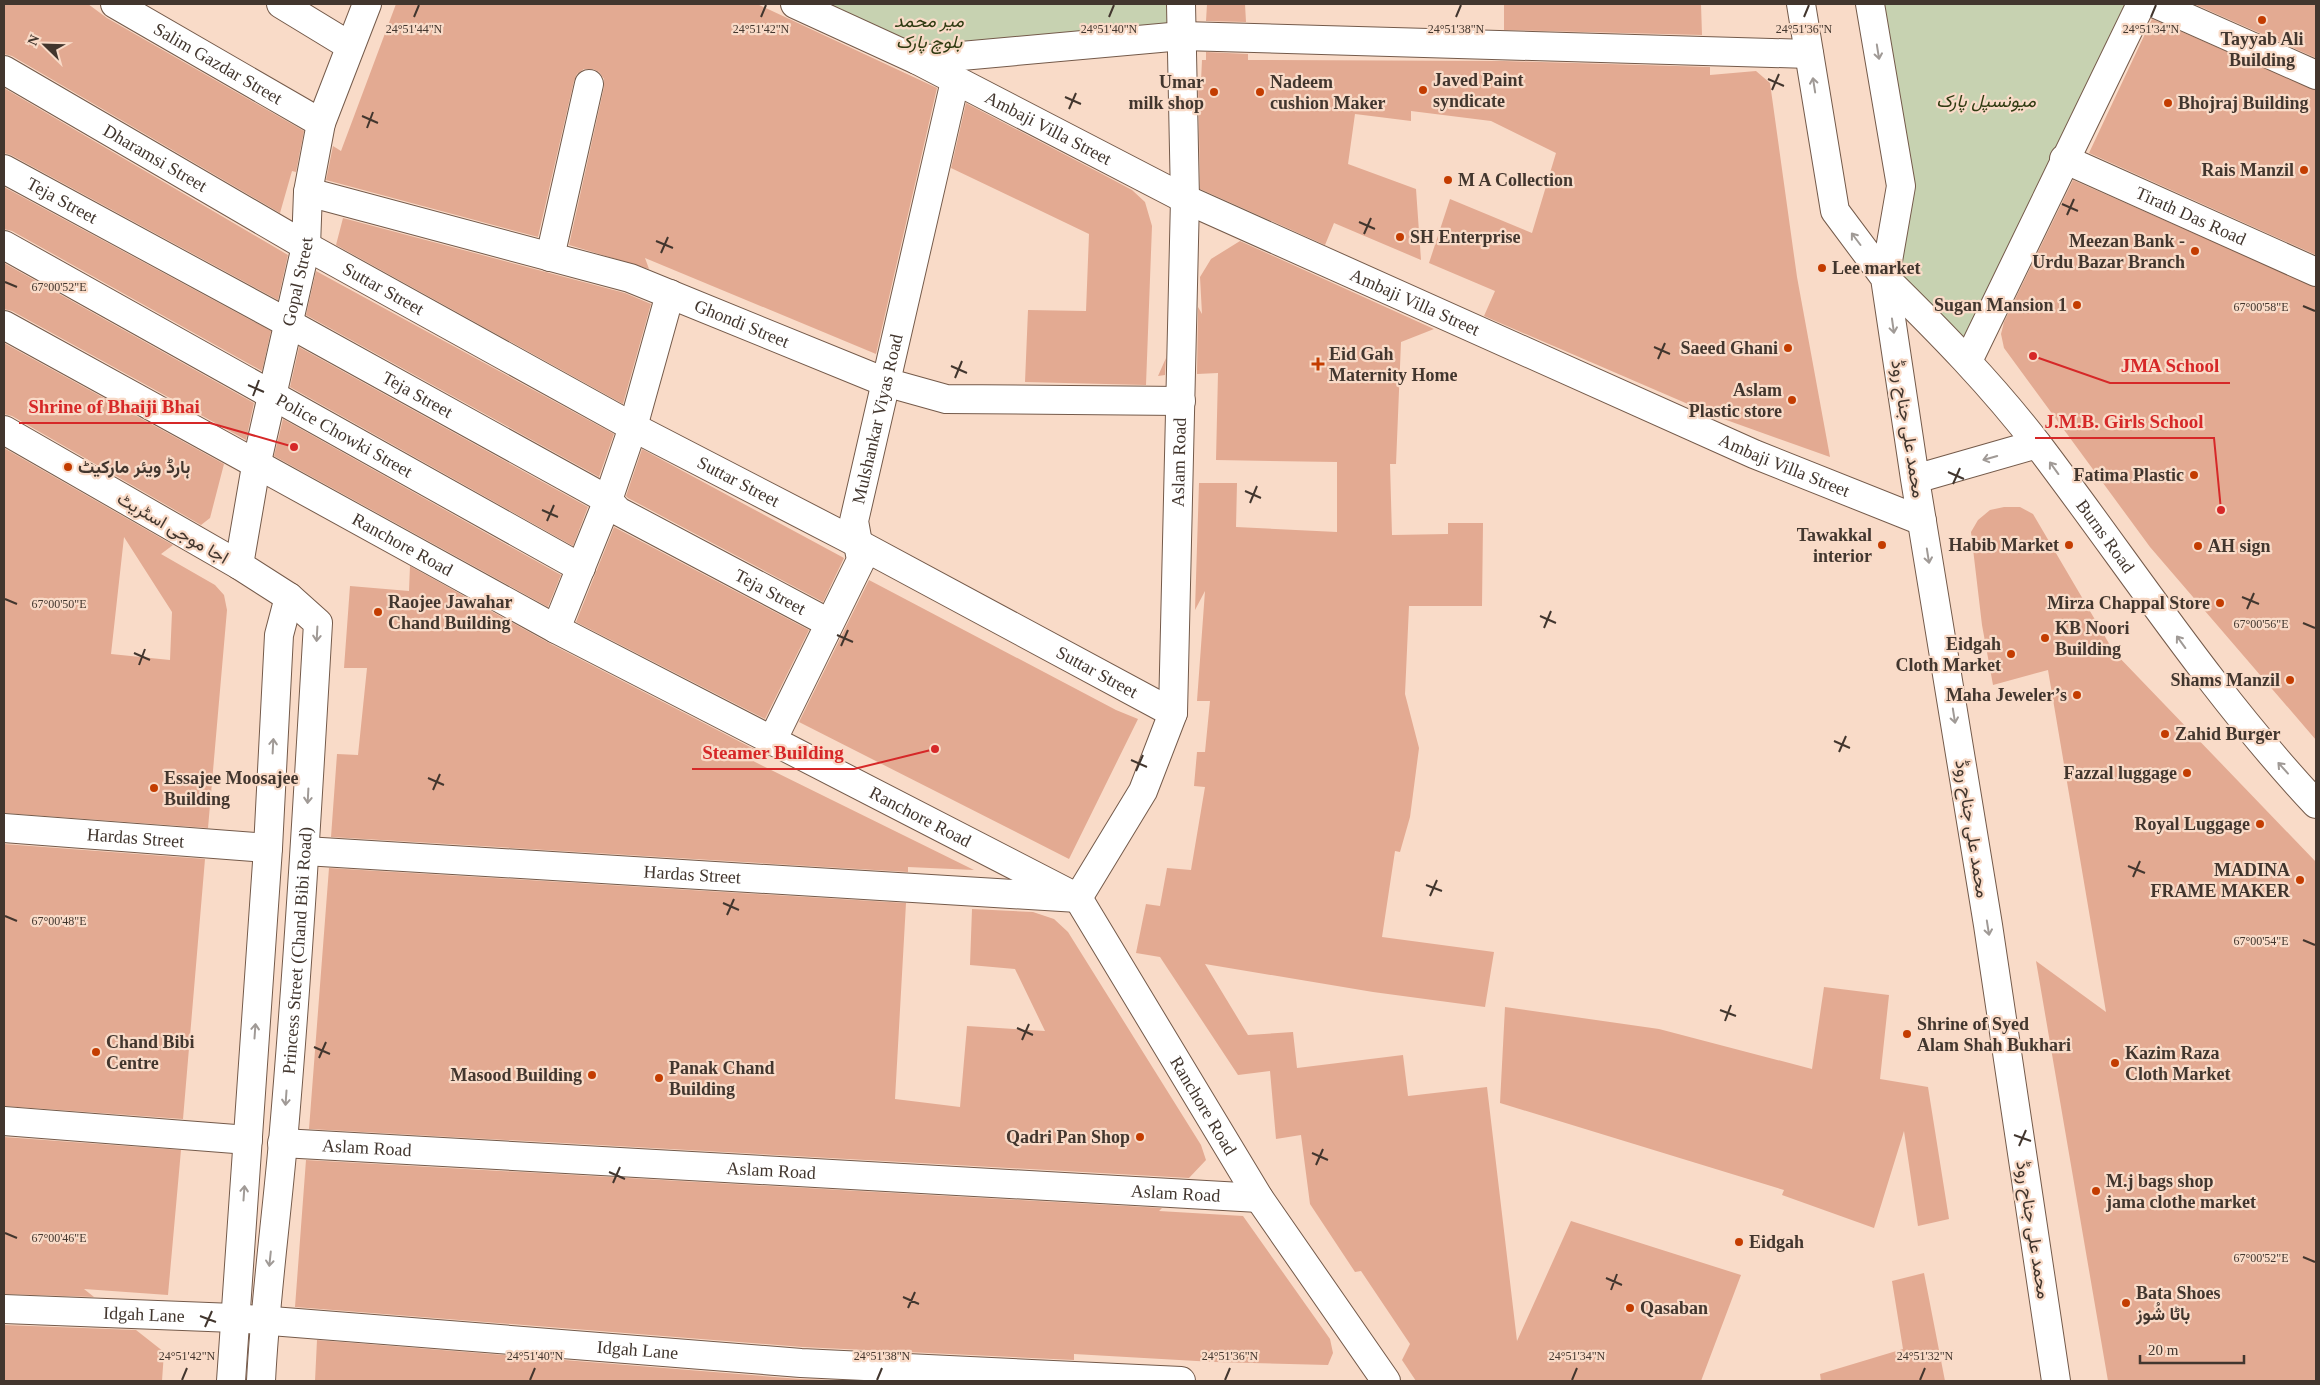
<svg xmlns="http://www.w3.org/2000/svg" width="2320" height="1385" font-family="'Times New Roman',Vazirmatn,serif">
  <style>
    .green { fill: #c7d2b1 }
    .building { fill: #e3aa92; fill-rule: evenodd }
    .lines { fill: none; stroke-linecap: round; stroke-linejoin: round }
    .street-casing { stroke: #745a4a; stroke-width: 30 }
    .secondary-casing { stroke: #745a4a; stroke-width: 30 }
    .primary-casing { stroke: #745a4a; stroke-width: 30 }
    .highway-casing { stroke: #745a4a; stroke-width: 30 }
    .street { stroke: #fff; stroke-width: 28 }
    .secondary { stroke: #fff; stroke-width: 28 }
    .primary { stroke: #fff; stroke-width: 28 }
    .highway { stroke: #fff; stroke-width: 28 }
    .oneway { stroke: #a09a96 }
    .ticks { fill: none; stroke: #42362e; stroke-width: 2 }
    .poi-dot { fill: #c33c00; stroke: #f9dbc8; stroke-width: 2 }
    .labels { text-anchor: middle; stroke-width: 4.5; stroke-linejoin: round; paint-order: stroke }
    .park-label { font-size: 18px; font-style: italic; fill: #2f3a11; stroke: #f9dbc8 }
    .poi-label { font-size: 18px; font-weight: bold; fill: #42362e; stroke: #f9dbc8; text-anchor: start }
    .street-label { font-size: 18px; fill: #42362e; stroke: #f9dbc8 }
    .ticks-label { font-size: 12px; text-anchor: middle; fill: #42362e; stroke: #f9dbc8; stroke-width: 4.5; stroke-linejoin: round; paint-order: stroke }
    .leader { fill: none; stroke: #d62828; stroke-width: 2 }
    .callout-dot { fill: #d62828; stroke: #f9dbc8; stroke-width: 2 }
    .callout-label { font-size: 19px; text-anchor: middle; font-weight: bold; fill: #d62828; stroke: #f9dbc8; stroke-width: 4.5; stroke-linejoin: round; paint-order: stroke }
  </style>
  <rect width="100%" height="100%" fill="#f9dbc8"/>
  <path class="green" d="M795,4H1181L1182,36L917,59Z
    M1870,4H2141L1968,361L1885,278L1900,186Z"/>
  <path class="building" d="M4,4H88L107,18L304,131L296,172L292,171L280,213L12,56L4,54Z
    M396,4H757L937,88L876,354L645,258L649,269L569,245L604,87V79L599,72L593,69H584L577,74L574,81L538,237L326,180L333,146L341,151Z
    M1207,4H1245L1246,22L1206,21Z
    M1504,4H1701L1702,35L1504,30Z
    M2194,4H2316V58Z
    M2152,19L2316,90V255L2089,153Z
    M1206,52L1248,54V60L1504,61L1710,67V75L1756,71L1770,83L1797,277L1830,457L1718,417L1484,316L1495,291L1429,263L1450,199L1532,233L1556,153L1491,121L1411,111V121L1355,114L1348,164L1416,189L1421,260L1334,223L1325,245L1200,189L1198,81H1201L1202,60H1206Z
    M4,88L288,255L278,300L11,155L4,153Z
    M966,103L1104,175L1132,190L1145,202L1152,226L1146,385L1025,382L1028,310L1086,311L1089,234L951,168Z
    M2073,180L2316,287V740L2150,547L2004,348L2001,334L2004,322Z
    M4,187L271,331L262,371L12,231L4,229Z
    M343,218L625,293L651,304L623,404L336,245Z
    M1240,241L1434,329L1401,342L1396,464H1390L1392,535L1448,534V523H1483L1482,606H1409L1405,694L1419,748L1410,817L1400,852L1395,851L1382,937L1494,952L1485,1007L1373,992L1205,964L1248,1035L1293,1032L1297,1068L1403,1055L1408,1096L1487,1087L1517,1341L1571,1221L1741,1275L1701,1381H1416L1402,1360L1410,1344L1361,1271L1355,1272L1310,1204L1301,1135L1276,1139L1270,1071L1238,1075L1160,957L1136,953L1146,904L1160,906L1167,868L1191,870L1205,787L1194,786L1197,752H1205L1210,701H1197L1205,591L1195,610L1199,483H1237L1236,527L1337,532V462L1216,460L1218,373L1197,374L1198,307L1202,314L1200,277L1211,259Z
    M4,263L254,403L246,440L12,311L4,309Z
    M316,271L614,434L599,477L306,315Z
    M4,343L224,464L210,518L201,525L12,416L4,414Z
    M299,347L588,507L573,546L290,387Z
    M1166,358L1165,375L1158,376Z
    M283,419L561,575L548,607L274,456Z
    M4,448L173,545L161,554L215,585L224,595L227,610L208,828L4,813ZM124,537L172,612L170,660L111,654Z
    M642,449L844,558L823,602L628,498L626,496Z
    M2004,507H2020L2033,514L2114,652L2316,862V1381H2108L2036,961L2106,1012L2048,670L1993,685L1982,625L1971,532L1978,520L1990,510Z
    M614,527L809,630L765,719L576,622Z
    M410,566L549,643L754,749L749,759L974,870L908,867V872L331,837L337,754L358,755L367,668H344L350,586L409,591Z
    M869,580L1116,710L1138,719L1069,859L799,722Z
    M4,844L205,859L183,1119L4,1106Z
    M329,868L906,903L895,1099L960,1107L967,1026L1045,1031L1015,969L970,965L972,909L1033,912L1054,919L1068,932L1201,1145L1206,1160L1189,1178L309,1129Z
    M1824,987L1889,995L1880,1079L1928,1087L1949,1219L1918,1226L1904,1131L1874,1228L1782,1195L1784,1190L1500,1103L1505,1007L1659,1029L1812,1069Z
    M4,1137L181,1150L168,1295L84,1289L94,1297L4,1294Z
    M306,1160L1162,1208L1159,1211L1243,1216L1330,1339L1333,1353L1328,1365L1214,1362L1074,1354V1360L802,1347L295,1307Z
    M1924,1273L1945,1381H1821L1820,1374L1903,1349L1892,1281Z
    M4,1325L136,1330L164,1352L162,1381H4Z
    M317,1340L800,1379L856,1381H315Z"/>
  <g class="lines">
    <defs>
      <g id="street">
        <path id="s1" d="M115,4L321,123"/>
        <path d="M281,4L350,46"/>
        <path id="s2" d="M795,4L917,60L1185,199L1754,454L1922,521"/>
        <path d="M2156,4L2316,75"/>
        <path d="M917,60L1182,36L1809,54"/>
        <path id="s3" d="M4,70L306,246L633,427L859,544L1173,713"/>
        <path id="s4" d="M2064,159L2316,272"/>
        <path id="s5" d="M4,169L288,323L608,500L618,511L829,623"/>
        <path id="s6" d="M308,192L630,278L885,382L946,399L1181,401"/>
        <path id="s7" d="M4,245L581,568"/>
        <path d="M550,257L589,84"/>
        <path id="s8" d="M4,325L556,629L1078,898L1259,1198L1386,1381"/>
        <path d="M4,430L239,565"/>
        <path d="M556,629L608,500L633,427L670,294"/>
        <path id="s9" d="M772,741L861,560L854,521L955,81"/>
        <path id="s10" d="M4,828L268,848"/>
        <path id="s11" d="M305,851L1078,898L1143,791L1173,713L1185,199L1181,4"/>
        <path d="M4,1121L248,1140"/>
        <path id="s12" d="M282,1143L1259,1198"/>
        <path id="s13" d="M4,1309L234,1318L801,1363L1181,1381"/>
      </g>
      <g id="secondary">
        <path d="M1968,361L2141,4"/>
        <path d="M231,1381L268,848L279,635L289,597"/>
        <path id="s14" d="M261,1381C265,1301 276,1222 283,1142C298,969 308,796 318,623L289,597L239,565L256,466L306,246L308,192L321,123L367,4"/>
      </g>
      <g id="primary">
        <path id="s15" d="M1885,278C1939,331 1992,385 2038,445C2130,566 2212,693 2316,804"/>
      </g>
      <path id="highway" d="M1801,4L1835,211L1885,278
        M1870,4L1901,186L1885,278L1915,479L1988,925L2056,1381
        M1915,479L2037,444"/>
    </defs>
    <use href="#street" class="street-casing"/>
    <use href="#secondary" class="secondary-casing"/>
    <use href="#primary" class="primary-casing"/>
    <use href="#highway" class="highway-casing"/>
    <use href="#street" class="street"/>
    <use href="#secondary" class="secondary"/>
    <use href="#primary" class="primary"/>
    <use href="#highway" class="highway"/>
  </g>
  <defs><path id="oneway-shaft" d="M-6 0H5M1.5-3L5.5 0L1.5 3" fill="none" stroke-width="1.6" stroke-linecap="round" stroke-linejoin="round" transform="scale(1.25)"/></defs>
  <g class="oneway">
    <use href="#oneway-shaft" transform="translate(1878 52) rotate(81)"/>
    <use href="#oneway-shaft" transform="translate(1814 85) rotate(-99)"/>
    <use href="#oneway-shaft" transform="translate(1856 239) rotate(-127)"/>
    <use href="#oneway-shaft" transform="translate(1893 326) rotate(82)"/>
    <use href="#oneway-shaft" transform="translate(1990 458) rotate(164)"/>
    <use href="#oneway-shaft" transform="translate(2054 468) rotate(-126)"/>
    <use href="#oneway-shaft" transform="translate(1928 556) rotate(81)"/>
    <use href="#oneway-shaft" transform="translate(317 634) rotate(93)"/>
    <use href="#oneway-shaft" transform="translate(2181 642) rotate(-126)"/>
    <use href="#oneway-shaft" transform="translate(1954 716) rotate(81)"/>
    <use href="#oneway-shaft" transform="translate(273 746) rotate(-87)"/>
    <use href="#oneway-shaft" transform="translate(2283 768) rotate(-132)"/>
    <use href="#oneway-shaft" transform="translate(308 796) rotate(93)"/>
    <use href="#oneway-shaft" transform="translate(1988 928) rotate(81)"/>
    <use href="#oneway-shaft" transform="translate(255 1031) rotate(-86)"/>
    <use href="#oneway-shaft" transform="translate(286 1098) rotate(94)"/>
    <use href="#oneway-shaft" transform="translate(244 1193) rotate(-86)"/>
    <use href="#oneway-shaft" transform="translate(270 1259) rotate(96)"/>
  </g>
  <path class="ticks" d="M414,17L419,5M761,17L766,5M1109,17L1114,5M1456,17L1461,5M1804,17L1809,5M2151,17L2156,5M1768,79L1784,86M1772,90L1779,74M1065,97L1081,104M1069,109L1076,93M362,116L378,123M367,128L373,112M2062,204L2078,211M2067,215L2074,199M1359,222L1375,229M1364,234L1371,218M656,241L673,248M661,253L668,237M5,282L17,287M2303,306L2315,311M1654,347L1670,354M1658,359L1665,343M951,366L967,373M955,378L962,361M248,385L264,392M253,396L259,380M1948,472L1964,479M1953,484L1960,468M1245,491L1261,498M1250,503L1257,486M542,510L558,517M547,521L554,505M2242,597L2259,604M5,599L17,604M2247,609L2254,593M1540,616L1556,623M2303,623L2315,628M1544,628L1551,611M837,635L853,642M841,646L848,630M134,653L150,660M139,665L145,649M1834,741L1850,748M1839,752L1846,736M1131,760L1147,767M1136,771L1143,755M428,778L444,785M433,790L440,774M2128,866L2145,873M2133,877L2140,861M1426,885L1442,891M1430,896L1437,880M723,903L739,910M727,915L734,899M5,916L17,921M2303,940L2315,945M1720,1010L1736,1016M1725,1021L1731,1005M1017,1028L1033,1035M1022,1040L1029,1024M314,1047L330,1054M319,1058L326,1042M2014,1135L2031,1141M2019,1146L2026,1130M1312,1153L1328,1160M1316,1165L1323,1149M609,1172L625,1179M613,1183L620,1167M5,1233L17,1238M2303,1257L2315,1262M1606,1278L1622,1285M1611,1290L1617,1274M903,1297L919,1304M908,1308L915,1292M200,1316L216,1322M205,1327L212,1311M182,1380L187,1368M530,1380L535,1368M877,1380L882,1368M1225,1380L1230,1368M1572,1380L1577,1368M1920,1380L1925,1368"/>
  <g class="poi-dot">
    <circle cx="2262" cy="20" r="5"/>
    <circle cx="1423" cy="90" r="5"/>
    <circle cx="1214" cy="92" r="5"/>
    <circle cx="1260" cy="92" r="5"/>
    <circle cx="2168" cy="103" r="5"/>
    <circle cx="2304" cy="170" r="5"/>
    <circle cx="1448" cy="180" r="5"/>
    <circle cx="1400" cy="237" r="5"/>
    <circle cx="2195" cy="251" r="5"/>
    <circle cx="1822" cy="268" r="5"/>
    <circle cx="2077" cy="305" r="5"/>
    <circle cx="1788" cy="348" r="5"/>
    <path d="M1315.5 356.5h5v5h5v5h-5v5h-5v-5h-5v-5h5z"/>
    <circle cx="1792" cy="400" r="5"/>
    <circle cx="68" cy="467" r="5"/>
    <circle cx="2194" cy="475" r="5"/>
    <circle cx="1882" cy="545" r="5"/>
    <circle cx="2069" cy="545" r="5"/>
    <circle cx="2198" cy="546" r="5"/>
    <circle cx="2220" cy="603" r="5"/>
    <circle cx="378" cy="612" r="5"/>
    <circle cx="2045" cy="638" r="5"/>
    <circle cx="2011" cy="654" r="5"/>
    <circle cx="2290" cy="680" r="5"/>
    <circle cx="2077" cy="695" r="5"/>
    <circle cx="2165" cy="734" r="5"/>
    <circle cx="2187" cy="773" r="5"/>
    <circle cx="154" cy="788" r="5"/>
    <circle cx="2260" cy="824" r="5"/>
    <circle cx="2300" cy="880" r="5"/>
    <circle cx="1907" cy="1034" r="5"/>
    <circle cx="96" cy="1052" r="5"/>
    <circle cx="2115" cy="1063" r="5"/>
    <circle cx="592" cy="1075" r="5"/>
    <circle cx="659" cy="1078" r="5"/>
    <circle cx="1140" cy="1137" r="5"/>
    <circle cx="2096" cy="1191" r="5"/>
    <circle cx="1739" cy="1242" r="5"/>
    <circle cx="2126" cy="1303" r="5"/>
    <circle cx="1630" cy="1308" r="5"/>
  </g>
  <g class="labels">
    <g class="park-label">
      <text x="929" y="27">میر محمد<tspan x="929" dy="21">بلوچ پارک</tspan></text>
      <text x="1986" y="107">میونسپل پارک</text>
    </g>
    <g class="poi-label">
      <text x="2262" y="45" text-anchor="middle">Tayyab Ali<tspan x="2262" dy="21">Building</tspan></text>
      <text x="1433" y="86">Javed Paint<tspan x="1433" dy="21">syndicate</tspan></text>
      <text x="1204" y="88" text-anchor="end">Umar<tspan x="1204" dy="21">milk shop</tspan></text>
      <text x="1270" y="88">Nadeem<tspan x="1270" dy="21">cushion Maker</tspan></text>
      <text x="2178" y="109">Bhojraj Building</text>
      <text x="2294" y="176" text-anchor="end">Rais Manzil</text>
      <text x="1458" y="186">M A Collection</text>
      <text x="1410" y="243">SH Enterprise</text>
      <text x="2185" y="247" text-anchor="end">Meezan Bank -<tspan x="2185" dy="21">Urdu Bazar Branch</tspan></text>
      <text x="1832" y="274">Lee market</text>
      <text x="2067" y="311" text-anchor="end">Sugan Mansion 1</text>
      <text x="1778" y="354" text-anchor="end">Saeed Ghani</text>
      <text x="1329" y="360">Eid Gah<tspan x="1329" dy="21">Maternity Home</tspan></text>
      <text x="1782" y="396" text-anchor="end">Aslam<tspan x="1782" dy="21">Plastic store</tspan></text>
      <text x="78" y="473">ہارڈ ویئر مارکیٹ</text>
      <text x="2184" y="481" text-anchor="end">Fatima Plastic</text>
      <text x="1872" y="541" text-anchor="end">Tawakkal<tspan x="1872" dy="21">interior</tspan></text>
      <text x="2059" y="551" text-anchor="end">Habib Market</text>
      <text x="2208" y="552">AH sign</text>
      <text x="388" y="608">Raojee Jawahar<tspan x="388" dy="21">Chand Building</tspan></text>
      <text x="2210" y="609" text-anchor="end">Mirza Chappal Store</text>
      <text x="2055" y="634">KB Noori<tspan x="2055" dy="21">Building</tspan></text>
      <text x="2001" y="650" text-anchor="end">Eidgah<tspan x="2001" dy="21">Cloth Market</tspan></text>
      <text x="2280" y="686" text-anchor="end">Shams Manzil</text>
      <text x="2067" y="701" text-anchor="end">Maha Jeweler’s</text>
      <text x="2175" y="740">Zahid Burger</text>
      <text x="2177" y="779" text-anchor="end">Fazzal luggage</text>
      <text x="164" y="784">Essajee Moosajee<tspan x="164" dy="21">Building</tspan></text>
      <text x="2250" y="830" text-anchor="end">Royal Luggage</text>
      <text x="2290" y="876" text-anchor="end">MADINA<tspan x="2290" dy="21">FRAME MAKER</tspan></text>
      <text x="1917" y="1030">Shrine of Syed<tspan x="1917" dy="21">Alam Shah Bukhari</tspan></text>
      <text x="106" y="1048">Chand Bibi<tspan x="106" dy="21">Centre</tspan></text>
      <text x="2125" y="1059">Kazim Raza<tspan x="2125" dy="21">Cloth Market</tspan></text>
      <text x="669" y="1074">Panak Chand<tspan x="669" dy="21">Building</tspan></text>
      <text x="582" y="1081" text-anchor="end">Masood Building</text>
      <text x="1130" y="1143" text-anchor="end">Qadri Pan Shop</text>
      <text x="2106" y="1187">M.j bags shop<tspan x="2106" dy="21">jama clothe market</tspan></text>
      <text x="1749" y="1248">Eidgah</text>
      <text x="2136" y="1299">Bata Shoes<tspan x="2136" dy="21">باٹا شُوز</tspan></text>
      <text x="1640" y="1314">Qasaban</text>
    </g>
    <g class="street-label">
      <text dy="6" stroke="none"><textPath href="#s1" startOffset="119">Salim Gazdar Street</textPath></text>
      <text dy="6" stroke="none"><textPath href="#s2" startOffset="282">Ambaji Villa Street</textPath></text>
      <text dy="6" stroke="none"><textPath href="#s3" startOffset="175">Dharamsi Street</textPath></text>
      <text dy="6" stroke="none"><textPath href="#s5" startOffset="66">Teja Street</textPath></text>
      <text dy="6" stroke="none"><textPath href="#s4" startOffset="139">Tirath Das Road</textPath></text>
      <text dy="6" stroke="none"><textPath href="#s14" startOffset="1148">Gopal Street</textPath></text>
      <text dy="6" stroke="none"><textPath href="#s3" startOffset="438">Suttar Street</textPath></text>
      <text dy="6" stroke="none"><textPath href="#s2" startOffset="688">Ambaji Villa Street</textPath></text>
      <text dy="6" stroke="none"><textPath href="#s6" startOffset="454">Ghondi Street</textPath></text>
      <text dy="6" stroke="none"><textPath href="#s5" startOffset="471">Teja Street</textPath></text>
      <text dy="6" stroke="none"><textPath href="#s9" startOffset="346">Mulshankar Viyas Road</textPath></text>
      <text transform="translate(1908 429) rotate(81)" y="6">محمد علی جناح روڈ</text>
      <text dy="6" stroke="none"><textPath href="#s7" startOffset="390">Police Chowki Street</textPath></text>
      <text dy="6" stroke="none"><textPath href="#s11" startOffset="1234">Aslam Road</textPath></text>
      <text dy="6" stroke="none"><textPath href="#s2" startOffset="1092">Ambaji Villa Street</textPath></text>
      <text dy="6" stroke="none"><textPath href="#s3" startOffset="842">Suttar Street</textPath></text>
      <text transform="translate(173 528) rotate(30)" y="6">اجا موجی اسٹریٹ</text>
      <text dy="6" stroke="none"><textPath href="#s15" startOffset="340">Burns Road</textPath></text>
      <text dy="6" stroke="none"><textPath href="#s8" startOffset="455">Ranchore Road</textPath></text>
      <text dy="6" stroke="none"><textPath href="#s5" startOffset="876">Teja Street</textPath></text>
      <text dy="6" stroke="none"><textPath href="#s3" startOffset="1248">Suttar Street</textPath></text>
      <text dy="6" stroke="none"><textPath href="#s8" startOffset="1040">Ranchore Road</textPath></text>
      <text transform="translate(1972 829) rotate(81)" y="6">محمد علی جناح روڈ</text>
      <text dy="6" stroke="none"><textPath href="#s10" startOffset="132">Hardas Street</textPath></text>
      <text dy="6" stroke="none"><textPath href="#s11" startOffset="388">Hardas Street</textPath></text>
      <text dy="6" stroke="none"><textPath href="#s14" startOffset="432">Princess Street (Chand Bibi Road)</textPath></text>
      <text dy="6" stroke="none"><textPath href="#s8" startOffset="1460">Ranchore Road</textPath></text>
      <text dy="6" stroke="none"><textPath href="#s12" startOffset="85">Aslam Road</textPath></text>
      <text dy="6" stroke="none"><textPath href="#s12" startOffset="490">Aslam Road</textPath></text>
      <text dy="6" stroke="none"><textPath href="#s12" startOffset="895">Aslam Road</textPath></text>
      <text transform="translate(2033 1230) rotate(81)" y="6">محمد علی جناح روڈ</text>
      <text dy="6" stroke="none"><textPath href="#s13" startOffset="140">Idgah Lane</textPath></text>
      <text dy="6" stroke="none"><textPath href="#s13" startOffset="635">Idgah Lane</textPath></text>
    </g>
  </g>
  <g class="ticks-label">
    <text x="414" y="33">24°51'44"N</text>
    <text x="761" y="33">24°51'42"N</text>
    <text x="1109" y="33">24°51'40"N</text>
    <text x="1456" y="33">24°51'38"N</text>
    <text x="1804" y="33">24°51'36"N</text>
    <text x="2151" y="33">24°51'34"N</text>
    <text x="59" y="291">67°00'52"E</text>
    <text x="2261" y="311">67°00'58"E</text>
    <text x="59" y="608">67°00'50"E</text>
    <text x="2261" y="628">67°00'56"E</text>
    <text x="59" y="925">67°00'48"E</text>
    <text x="2261" y="945">67°00'54"E</text>
    <text x="59" y="1242">67°00'46"E</text>
    <text x="2261" y="1262">67°00'52"E</text>
    <text x="187" y="1360">24°51'42"N</text>
    <text x="535" y="1360">24°51'40"N</text>
    <text x="882" y="1360">24°51'38"N</text>
    <text x="1230" y="1360">24°51'36"N</text>
    <text x="1577" y="1360">24°51'34"N</text>
    <text x="1925" y="1360">24°51'32"N</text>
  </g>
  <path class="leader" d="M2033 356L2110 383H2230M294 447L210 423H19M2221 510L2214 438H2035M935 749L854 769H692"/>
  <g class="callout-dot">
    <circle cx="2033" cy="356" r="5"/>
    <circle cx="294" cy="447" r="5"/>
    <circle cx="2221" cy="510" r="5"/>
    <circle cx="935" cy="749" r="5"/>
  </g>
  <g class="callout-label">
    <text x="2170" y="372">JMA School</text>
    <text x="114" y="413">Shrine of Bhaiji Bhai</text>
    <text x="2124" y="428">J.M.B. Girls School</text>
    <text x="773" y="759">Steamer Building</text>
  </g>
  <rect width="2320" height="1385" fill="none" stroke="#42362e" stroke-width="10"/>
  <g transform="translate(45 45) rotate(293)" stroke="#f9dbc8" stroke-width="4" paint-order="stroke">
  <path d="M0-4L9 19L0 12L-9 19Z" fill="#42362e"/>
  <text y="-8" font-size="14" font-weight="bold" text-anchor="middle" fill="#42362e">N</text>
  </g>
  <path d="M2140 1355v8h104v-8" fill="none" stroke="#42362e" stroke-width="2.5"/>
  <text x="2148" y="1355" font-size="15" fill="#42362e" stroke="#f9dbc8" stroke-width="4" paint-order="stroke">20 m</text>
</svg>
